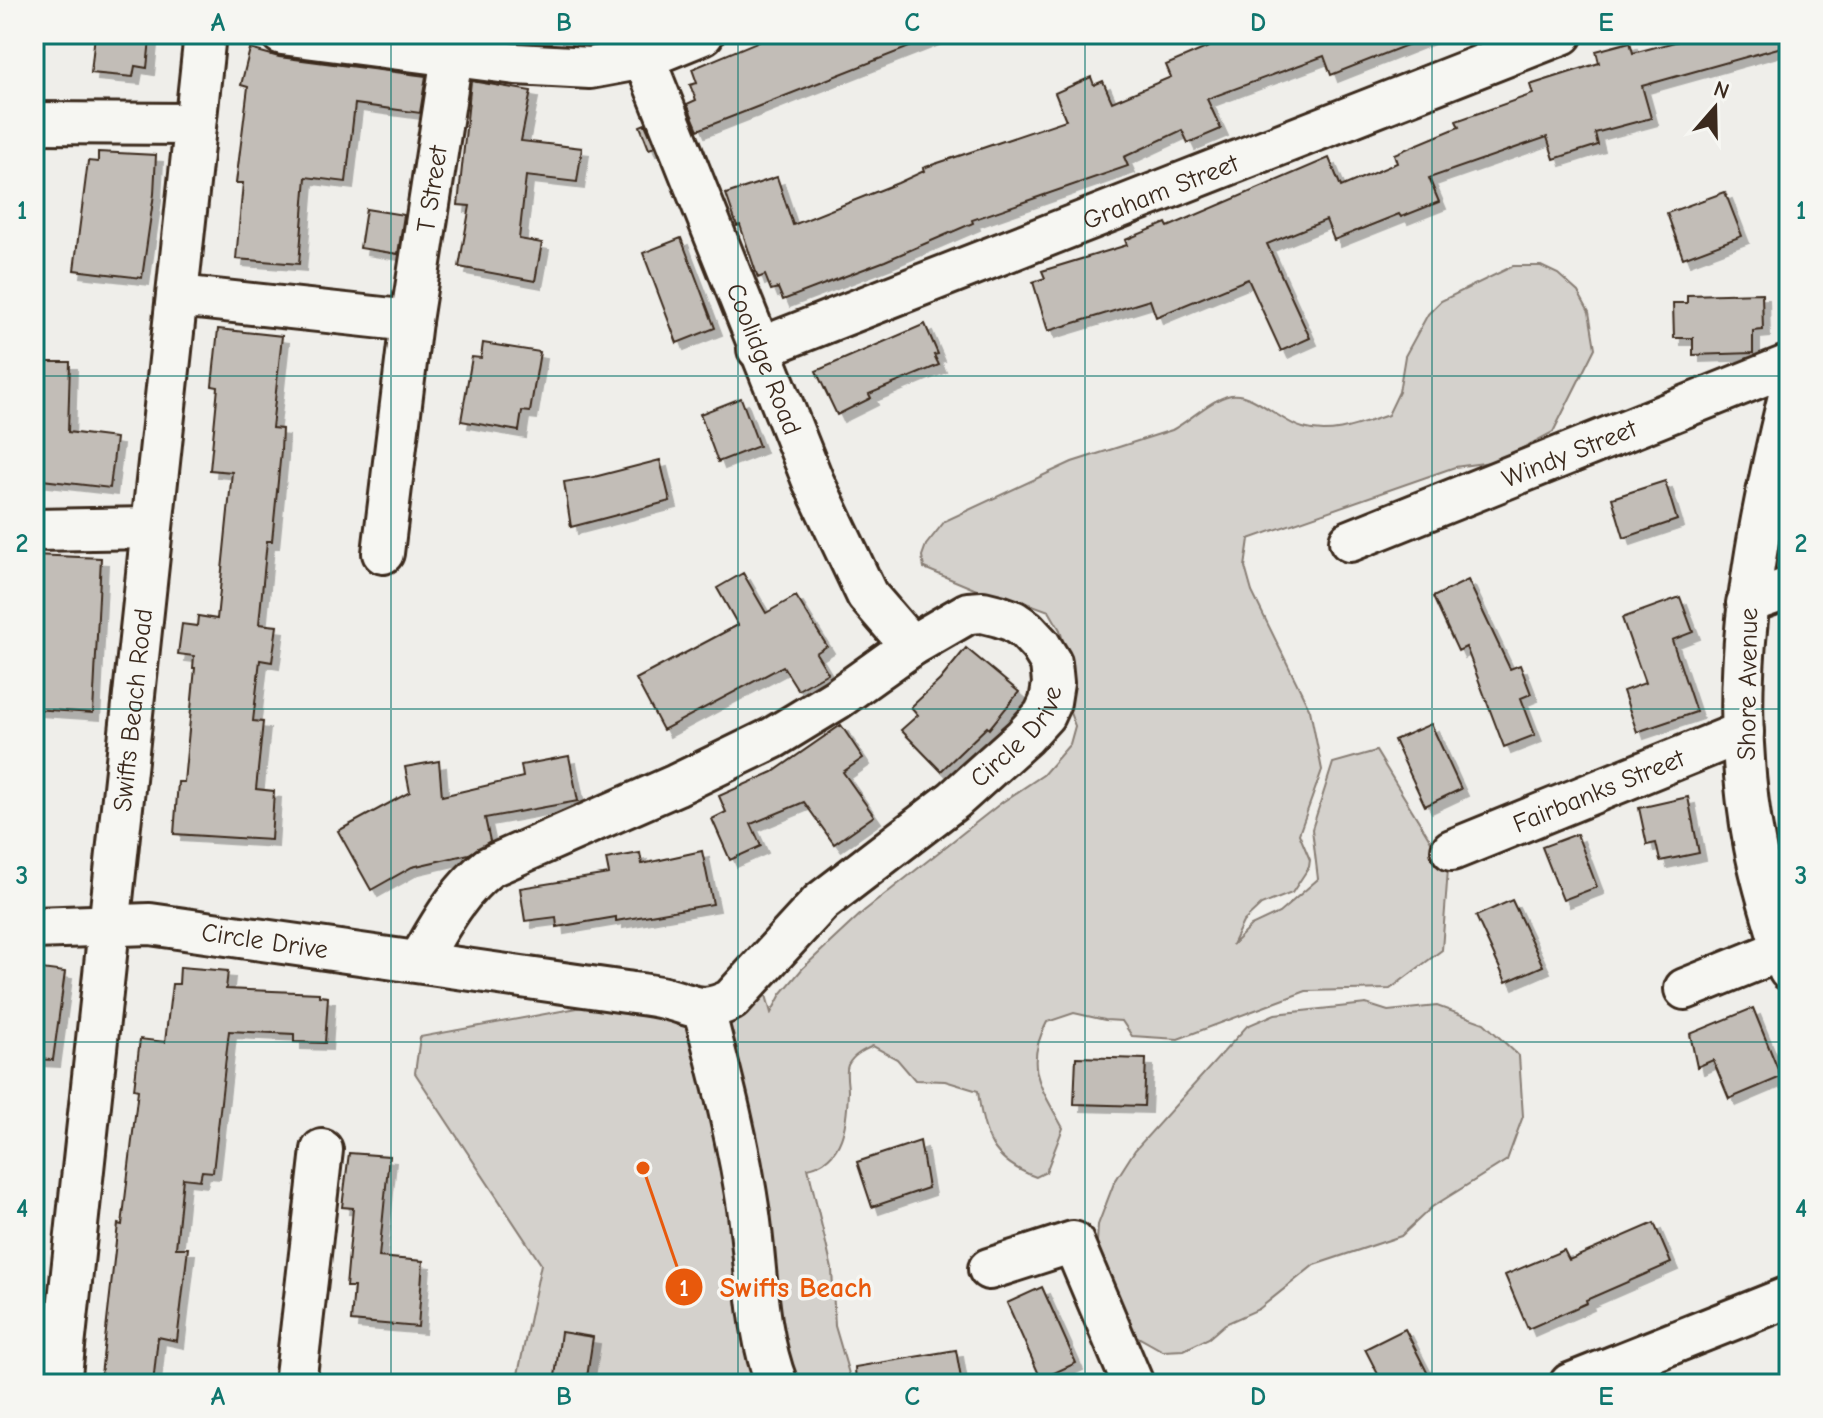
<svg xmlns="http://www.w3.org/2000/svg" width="1823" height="1418" font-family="'Comic Neue',sans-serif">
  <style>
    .green { fill: #d4d1cc; stroke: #887e75; stroke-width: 2 }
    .building { fill: #c2bdb7; stroke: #3b2a1e; stroke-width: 2; filter: url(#shadow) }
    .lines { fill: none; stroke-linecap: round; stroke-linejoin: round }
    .minor-casing { stroke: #3b2a1e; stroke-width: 46 }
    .minor { stroke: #f6f6f2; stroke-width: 40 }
    .grid { fill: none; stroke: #0f766e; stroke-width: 2; stroke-opacity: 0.55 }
    .labels { text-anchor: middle; stroke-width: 7; stroke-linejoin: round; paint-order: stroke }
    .street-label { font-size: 26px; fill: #3b2a1e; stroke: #f6f6f2 }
    .leader { fill: none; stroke: #e8590c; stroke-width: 3 }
    .callout-dot { fill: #e8590c; stroke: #f6f6f2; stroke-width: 3 }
    .mark-label { font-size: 24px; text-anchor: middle; font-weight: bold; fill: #fff }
    .callout-label { font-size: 28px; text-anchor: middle; font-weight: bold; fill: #e8590c; stroke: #f6f6f2; stroke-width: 7; stroke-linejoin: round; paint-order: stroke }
    .neatline { fill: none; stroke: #0f766e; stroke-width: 3 }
    .grid-label { font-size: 26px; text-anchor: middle; font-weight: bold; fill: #0f766e }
  </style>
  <defs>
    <filter id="shadow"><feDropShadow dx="7" dy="7" stdDeviation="0" flood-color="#0004"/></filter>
  </defs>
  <rect width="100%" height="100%" fill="#efeeea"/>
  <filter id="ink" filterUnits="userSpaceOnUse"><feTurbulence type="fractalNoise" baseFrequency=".0125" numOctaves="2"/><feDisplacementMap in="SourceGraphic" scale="16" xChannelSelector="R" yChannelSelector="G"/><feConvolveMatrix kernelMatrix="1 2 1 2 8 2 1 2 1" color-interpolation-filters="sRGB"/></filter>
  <g filter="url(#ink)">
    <path class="green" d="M1513,266H1541L1558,274L1578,292L1589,312L1595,348L1553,432L1498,461L1455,467L1249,539L1245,567L1252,592L1310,710L1322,770L1299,834L1310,860L1309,867L1292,893L1261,905L1243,922L1232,945L1251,926L1279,913L1318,879L1312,829L1333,763L1376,751L1448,869L1442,950L1390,989L1306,991L1178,1039L1132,1036L1122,1021L1105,1020L1074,1013L1047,1022C1023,1067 1041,1087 1063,1128L1046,1172L1036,1177C992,1161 983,1136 978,1091L945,1081L915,1080L897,1059L873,1046C864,1050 853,1055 848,1065C845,1072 848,1083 848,1091C847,1123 844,1161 808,1168L832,1269L835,1326L852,1384H516L541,1264L415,1073L420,1037L599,1004L751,1006L766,995L771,1013L781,994L803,968L864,911L1001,803L1043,775L1070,744L1075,726L1069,710L1066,685L1067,656L1060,630L1049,611L1027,603L1003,601L924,568L922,556L926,545L945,521L1072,462L1172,430C1191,420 1209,400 1231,395C1253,391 1280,422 1303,428C1332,437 1361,424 1388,415L1399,392L1405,356L1428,314L1441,301Z
      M1366,1004L1388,1011L1437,1006L1484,1023L1519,1056L1523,1116L1507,1160L1432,1207L1401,1236L1314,1265L1259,1309L1225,1324L1209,1338L1184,1350L1163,1351L1115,1324L1095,1275L1098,1225L1114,1183L1135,1150L1247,1026L1275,1014Z"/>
    <path class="building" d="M95,34H136V37L150,39L147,68L135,66L133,77L91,73Z
      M776,34H934L935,37L698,130L687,104L696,100L690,85L697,83L692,69Z
      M1239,34H1429L1430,36L1331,75L1324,56L1207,99L1221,129L1188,143L1182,130L1124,157L1128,166L972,220L973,223L885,261L783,300L778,288L771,290L765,275L758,278L740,225L737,226L726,194L777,177L793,225L898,183L924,171L923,168L1066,120L1055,93L1091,77L1094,85L1103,81L1112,102L1171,77L1166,65Z
      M1705,34H1789V45L1642,86L1651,118L1595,133L1598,145L1554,159L1547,137L1429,178L1439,202L1401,217L1399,214L1334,240L1326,220L1267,244L1310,338L1281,351L1248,279L1156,317L1150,300L1048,331L1033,282L1045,278L1042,271L1127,245L1125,240L1166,223L1168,227L1329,158L1341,187L1397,163L1394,154L1459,127L1456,121L1533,94L1530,85L1599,63L1596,51L1630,42L1633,53Z
      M250,49L279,57L426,76L420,113L355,104L346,182L306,177L299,264L236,259L243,183H236L248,87L241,85Z
      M471,81L531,91L521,141L582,148L577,182L526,176L519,239L542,243L535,281L459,267L470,206L458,205Z
      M645,124L655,147L649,149L640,126Z
      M98,152L156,155L154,194L142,278L74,270L88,161L98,162Z
      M1725,192L1742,236L1683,258L1667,213Z
      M366,209L404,215L398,254L360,248Z
      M681,238L715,328L677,343L643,253Z
      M1762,293L1763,330L1753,331V353L1693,355V338H1674L1673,303H1687V295Z
      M925,324L938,354L934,355L939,365L869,394L871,398L837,415L816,371Z
      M218,329L282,336L272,428L282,429L281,451L272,541H267L259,624L277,626L272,662L260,660L253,721L263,722L256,789L274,791L271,840L174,834L178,782H184L195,668H193L194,656L178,654L182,624L197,626L198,616L217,619L232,472L210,470L218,387L212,386Z
      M483,343L540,352L530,412L522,411L519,431L461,421L472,357L481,358Z
      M34,362H70L68,432L116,438L110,488L34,479Z
      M741,398L759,446L718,462L700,414Z
      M660,460L670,501L571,527L564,482L594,477Z
      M1665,481L1677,520L1624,538L1612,498Z
      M34,555L101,558L93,713L34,709Z
      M743,573L766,613L796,596L827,646L816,653L828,673L798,690L783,666L663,730L636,679L738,625L717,588Z
      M1468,580L1510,669L1520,665L1531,694L1521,698L1535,735L1504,747L1466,647L1458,651L1433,597Z
      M1680,597L1693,632L1672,640L1696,712L1637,732L1623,691L1645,683L1622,618Z
      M966,648L1019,692L989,729L987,727L941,771L901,730L918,715L911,707L940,680Z
      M1431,724L1461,789L1425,806L1394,740Z
      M841,725L863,758L843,772L874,816L834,844L804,802L751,824L761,846L730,860L712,819L726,812L719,796L773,772Z
      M569,756L578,801L485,818L490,841L469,854L412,867L371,890L338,831L410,792L405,767L439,761L442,796L523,777L521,765Z
      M1688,797L1699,853L1660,861L1656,843L1647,845L1639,808Z
      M1577,834L1597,887L1563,900L1542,847Z
      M702,851L713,904L616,921V917L557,927L556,917L525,921L520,888L609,874L606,859L640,853L642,864Z
      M1512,900L1543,966L1506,982L1476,916Z
      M180,967L228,971L226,989L319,993V996L328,997L325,1043L294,1042V1034L229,1031L213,1172L202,1171L200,1180L183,1178L176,1248H188L177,1341L158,1337L153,1384H100L118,1224L122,1225L138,1090L134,1089L140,1039L165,1042L172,984H179Z
      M34,968L65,972L53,1060L34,1059Z
      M1753,1008L1781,1077L1729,1099L1713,1060L1697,1067L1690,1034Z
      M1076,1057L1146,1059L1144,1106L1074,1104Z
      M920,1141L928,1188L872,1207L857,1162Z
      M349,1153L389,1156L379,1257L423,1261L418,1327L351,1321L354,1287H346L353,1208L342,1207Z
      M1654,1223L1671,1263L1586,1300L1587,1303L1528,1329L1505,1275L1564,1250L1569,1260Z
      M1042,1287L1076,1363L1041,1379L1007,1303Z
      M1405,1329L1433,1384H1383L1365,1349Z
      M561,1332L593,1337L586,1384H554Z
      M956,1350L962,1384H856L855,1367Z"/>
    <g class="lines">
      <defs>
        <g id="minor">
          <path d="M282,34L516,64L590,68L644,58L703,34"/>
          <path id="s1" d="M644,58L813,481L867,595L911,646"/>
          <path d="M34,123L195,124"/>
          <path id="s2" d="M178,296L411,321L452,56"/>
          <path id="s3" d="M758,349L1562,34"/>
          <path d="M1789,396C1752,546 1725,693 1755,847C1763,889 1777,930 1789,970"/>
          <path d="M34,530L151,528"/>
          <path id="s4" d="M1350,541L1789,365"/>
          <path d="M383,553L411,321"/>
          <path d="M1747,603L1789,588"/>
          <path id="s5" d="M1452,850L1743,732"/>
          <path id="s6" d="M34,928L150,924L626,992C639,994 652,995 664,998C694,1005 701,1015 731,1000L821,902L954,800L1024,737L1044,715L1050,702L1053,683L1051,663L1040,645L1026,630L1013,621L999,616L983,612L968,613L911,646L837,699L773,738L676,785L489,867C456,893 440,926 419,961"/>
          <path d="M1685,989L1789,947"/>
          <path d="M704,1010C722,1079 739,1144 749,1214C757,1271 756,1330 777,1384"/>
          <path d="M989,1269L1073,1242L1133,1384"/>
          <path id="s7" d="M60,1384L205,34"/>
          <path d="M295,1384L322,1150"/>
          <path d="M1570,1384L1789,1297"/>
        </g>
      </defs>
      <use href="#minor" class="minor-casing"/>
      <use href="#minor" class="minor"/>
    </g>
  </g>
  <path class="grid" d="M391,34V1384M738,34V1384M1085,34V1384M1432,34V1384M34,376H1789M34,709H1789M34,1042H1789"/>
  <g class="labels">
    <g class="street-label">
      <text dy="9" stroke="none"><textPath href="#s2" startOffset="368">T Street</textPath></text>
      <text dy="9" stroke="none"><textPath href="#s3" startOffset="432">Graham Street</textPath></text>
      <text dy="9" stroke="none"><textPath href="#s1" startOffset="324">Coolidge Road</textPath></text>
      <text dy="9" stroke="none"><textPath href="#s4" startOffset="236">Windy Street</textPath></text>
      <text transform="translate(1747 684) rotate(-89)" y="9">Shore Avenue</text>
      <text dy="9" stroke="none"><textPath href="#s7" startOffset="678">Swifts Beach Road</textPath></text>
      <text dy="9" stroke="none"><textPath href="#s6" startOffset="1096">Circle Drive</textPath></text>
      <text dy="9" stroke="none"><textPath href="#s5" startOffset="158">Fairbanks Street</textPath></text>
      <text dy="9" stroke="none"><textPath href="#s6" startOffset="232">Circle Drive</textPath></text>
    </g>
  </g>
  <path class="leader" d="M643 1168L684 1287"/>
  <g class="callout-dot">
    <circle cx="643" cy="1168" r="8"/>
    <circle cx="684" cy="1287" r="20"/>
  </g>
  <g class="mark-label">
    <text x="684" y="1296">1</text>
  </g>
  <g class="callout-label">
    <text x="796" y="1297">Swifts Beach</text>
  </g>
  <rect width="1823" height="1418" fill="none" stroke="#f6f6f2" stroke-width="88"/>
  <g transform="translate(1715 108) rotate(20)" stroke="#f6f6f2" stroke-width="6" paint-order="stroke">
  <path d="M0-6L14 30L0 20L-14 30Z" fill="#3b2a1e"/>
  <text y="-12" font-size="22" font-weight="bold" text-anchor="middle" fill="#3b2a1e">N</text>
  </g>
  <rect x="44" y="44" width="1735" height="1330" class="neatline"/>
  <g class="grid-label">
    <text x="218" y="31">A</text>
    <text x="564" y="31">B</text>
    <text x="912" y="31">C</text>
    <text x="1258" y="31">D</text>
    <text x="1606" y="31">E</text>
    <text x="22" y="219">1</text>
    <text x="1801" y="219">1</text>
    <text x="22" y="552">2</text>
    <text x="1801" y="552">2</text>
    <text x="22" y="884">3</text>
    <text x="1801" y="884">3</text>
    <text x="22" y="1217">4</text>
    <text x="1801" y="1217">4</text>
    <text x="218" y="1405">A</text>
    <text x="564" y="1405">B</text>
    <text x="912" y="1405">C</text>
    <text x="1258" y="1405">D</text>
    <text x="1606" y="1405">E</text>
  </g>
</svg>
